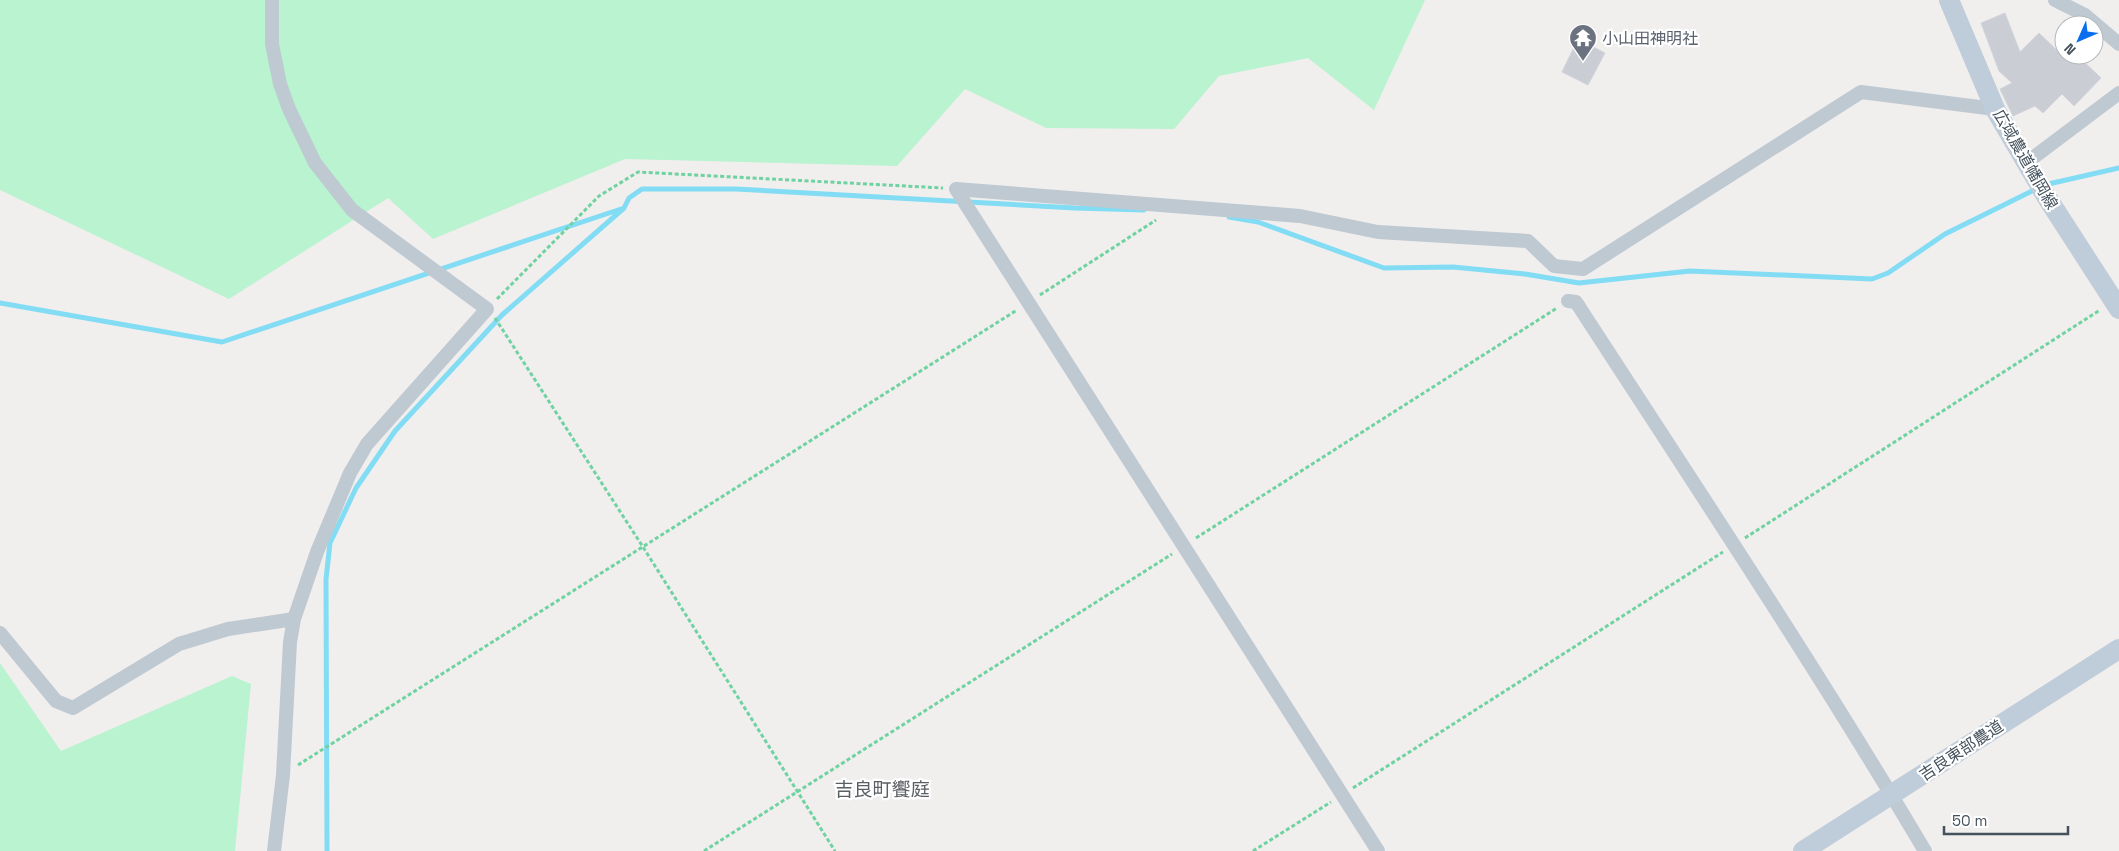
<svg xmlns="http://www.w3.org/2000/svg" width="2119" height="851" font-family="'Space Grotesk','Noto Sans JP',sans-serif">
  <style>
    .green { fill: #b9f3cf }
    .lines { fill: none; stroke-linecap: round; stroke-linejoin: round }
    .stream { stroke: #82dcf3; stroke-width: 5 }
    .building { fill: #cacdd4; stroke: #d2d4db }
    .path { stroke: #6ed3a1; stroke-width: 3; stroke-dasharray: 4 2.5; stroke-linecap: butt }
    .street { stroke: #bec9d2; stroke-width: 14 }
    .secondary { stroke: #bfccd9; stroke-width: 20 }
    .labels { text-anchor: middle; stroke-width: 4.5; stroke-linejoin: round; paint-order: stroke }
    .worship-label { font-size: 16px; fill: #5b616d; stroke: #fff; text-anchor: start }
    .street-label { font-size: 16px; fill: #45525d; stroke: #fff }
    .quarter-label { font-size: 19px; fill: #5a5f64; stroke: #fff }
  </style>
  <rect width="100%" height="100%" fill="#f1eeee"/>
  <path class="green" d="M0,0H1425L1374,110L1308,58L1219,76L1174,129L1046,128L965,89L897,166L625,159L433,239L388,198L229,299L0,190Z
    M0,663L61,751L232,676L251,684L235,851H0Z"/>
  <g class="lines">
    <path class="stream" d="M2044,185L2119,168
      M1229,217L1258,222L1384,268L1453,267L1525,274L1579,283L1690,271L1872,279L1888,273L1945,234L2036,189
      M0,303L222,342L621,209
      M327,851L326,579L330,543L356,488L395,431L502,315L624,208L629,198L642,189H736L1075,208L1144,210"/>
  </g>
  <path class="building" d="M2005,13L2020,52L2039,33L2062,55H2077L2101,78L2074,106L2062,94L2043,113L2035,106L2013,116L2000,89L2012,83L1999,71L1981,23Z
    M1578,39L1605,53L1588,85L1562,72Z"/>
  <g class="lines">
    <path class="path" d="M1040,295L1156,220
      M497,299L599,196L638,172L943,188
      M495,318L643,547L835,851
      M1196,538L1557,308
      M1745,538L2100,310
      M298,765L1017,310
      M1353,788L1723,552
      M704,851L1172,554
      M1253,851L1331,802"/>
    <path class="street" d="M272,0V44L280,84L289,109L315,163L352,210L487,309L367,444L350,473L317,552L294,619L290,642L283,775L274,851
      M2055,0L2085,15L2119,44
      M2026,163L2119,93
      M956,189L1300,216L1378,232L1528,241L1554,266L1583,269L1861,92L1995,109
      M956,189L1378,851
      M1568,301L1576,302C1694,484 1814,664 1925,851
      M0,633L56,701L73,708L179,644L228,629L294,619"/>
    <path class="secondary" d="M1949,0L1995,109L2046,196L2119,309
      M1803,851L2119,649"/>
  </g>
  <defs>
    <symbol id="temple-pin" viewBox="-11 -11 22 30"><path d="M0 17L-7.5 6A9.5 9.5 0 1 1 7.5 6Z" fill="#6b7280" stroke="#fff"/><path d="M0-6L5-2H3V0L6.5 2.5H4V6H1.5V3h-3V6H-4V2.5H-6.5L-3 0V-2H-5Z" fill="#fff"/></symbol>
  </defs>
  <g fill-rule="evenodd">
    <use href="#temple-pin" x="1567" y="22" width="32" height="43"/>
  </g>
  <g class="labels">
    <g class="worship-label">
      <text x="1602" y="44">小山田神明社</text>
    </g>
    <g class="street-label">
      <text transform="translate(2026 159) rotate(60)" y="6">広域農道幡岡線</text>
      <text transform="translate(1961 750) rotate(-33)" y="6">吉良東部農道</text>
    </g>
    <g class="quarter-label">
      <text x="882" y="796">吉良町饗庭</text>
    </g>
  </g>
  <g transform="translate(2079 40) rotate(225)"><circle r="24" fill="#ffffff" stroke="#b5babe"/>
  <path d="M0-4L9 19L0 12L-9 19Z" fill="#0a6fef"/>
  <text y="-8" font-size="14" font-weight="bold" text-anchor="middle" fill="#45525d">N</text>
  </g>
  <path d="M1944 826v8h124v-8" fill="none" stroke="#45525d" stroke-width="2.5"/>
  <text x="1952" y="826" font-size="15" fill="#45525d" stroke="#ffffff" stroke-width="4" paint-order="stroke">50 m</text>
</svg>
